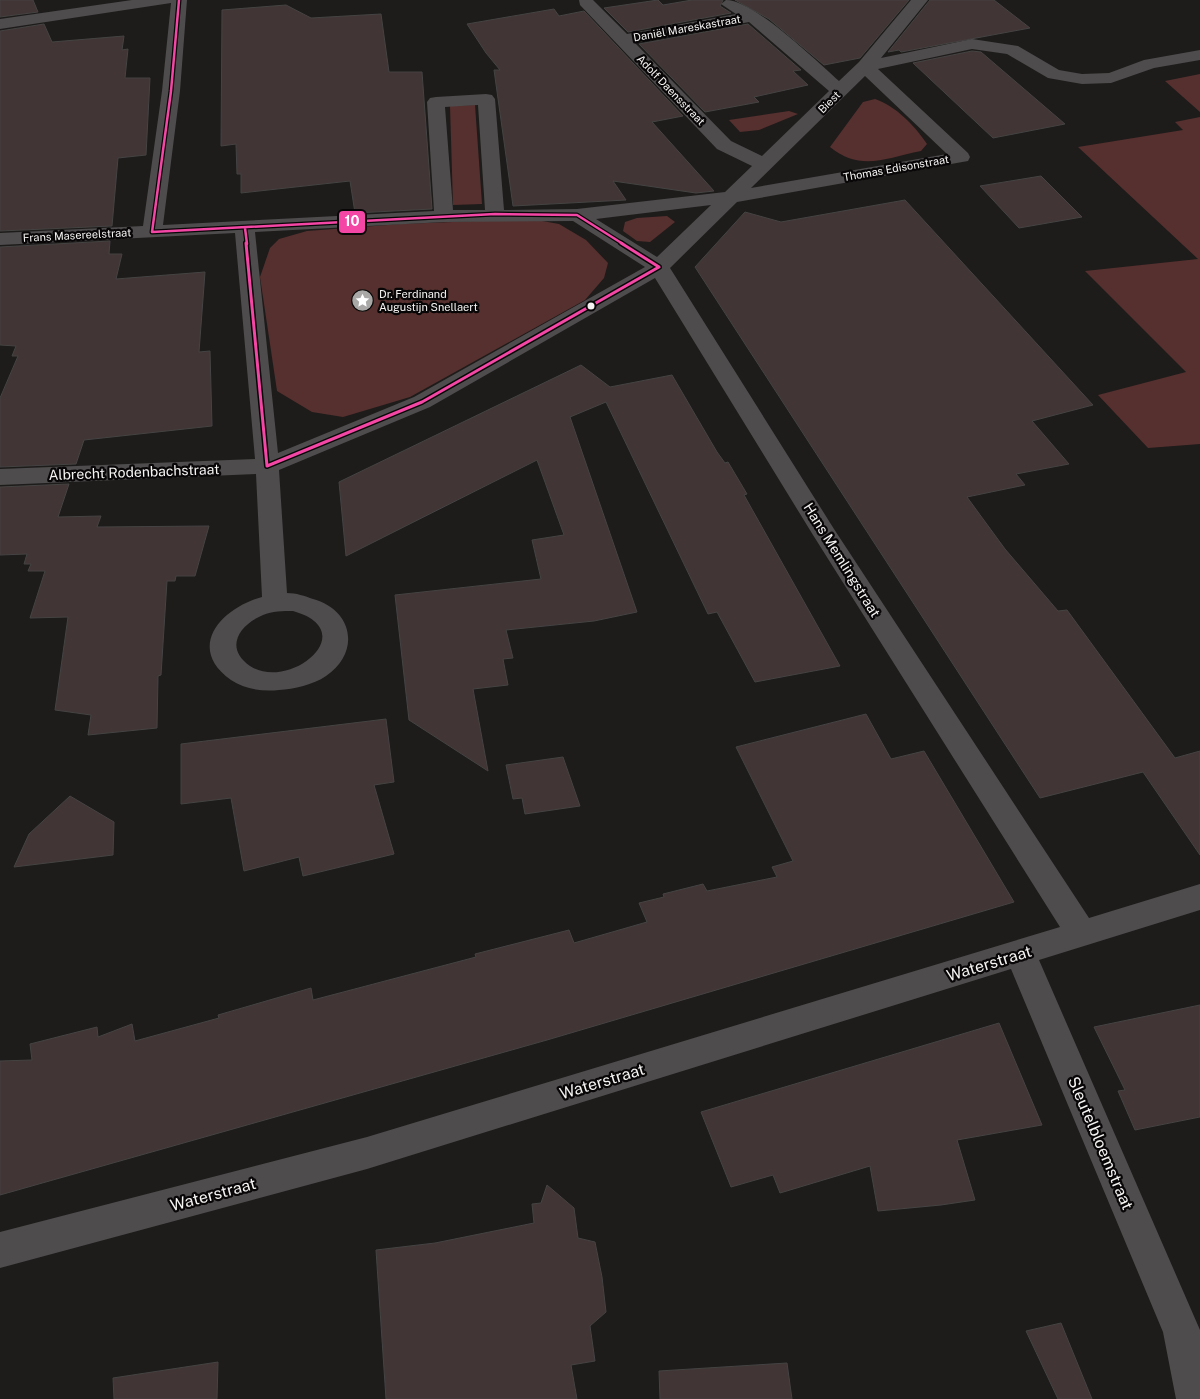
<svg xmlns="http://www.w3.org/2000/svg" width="1200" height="1399" font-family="'Public Sans',sans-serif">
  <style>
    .green { fill: #55302e }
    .building { fill: #423535; stroke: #454343 }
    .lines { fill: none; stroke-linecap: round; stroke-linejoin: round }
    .minor { fill: #4e4c4c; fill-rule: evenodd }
    .bus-1-far1-casing { stroke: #080606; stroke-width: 5 }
    .bus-1-casing { stroke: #080606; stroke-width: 6 }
    .bus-1-far1 { stroke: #f446a5; stroke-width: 2.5 }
    .bus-1 { stroke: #f446a5; stroke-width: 3 }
    .bus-dot { fill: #f6f3f3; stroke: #080606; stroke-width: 2 }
    .labels { text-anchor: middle; stroke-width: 4.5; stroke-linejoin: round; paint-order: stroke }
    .far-street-label { font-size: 11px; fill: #f6f3f3; stroke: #080606 }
    .far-poi-label { font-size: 11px; fill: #f6f3f3; stroke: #080606; text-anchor: start }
    .street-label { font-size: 14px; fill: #f6f3f3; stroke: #080606 }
    .near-street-label { font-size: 16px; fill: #f6f3f3; stroke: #080606 }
    .line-badge { stroke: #080606; stroke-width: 2 }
    .badge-label { font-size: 14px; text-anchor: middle; font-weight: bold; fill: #fff }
  </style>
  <rect width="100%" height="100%" fill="#1e1b1b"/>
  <path class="green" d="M1200,74V112L1165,81Z
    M875,99C896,106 915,126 927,144L921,151C885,158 861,172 830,147L863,102Z
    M475,105L482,204L453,205L450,106Z
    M789,111L798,114L759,130L740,132L729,120Z
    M1200,117V444L1148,448L1098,395L1186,372L1085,271L1198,259L1078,147L1183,130L1175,122Z
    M667,216L675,222L650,242L637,241L623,231L625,222L637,218Z
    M531,219L559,224L586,240L608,263L604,278L585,300L410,397L343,417L312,412L277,391L260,277L270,248L279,239L307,231L401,224Z"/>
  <path class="building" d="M0,0H33L38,12L0,17Z
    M658,0L663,5L692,0H723L720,6L731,13L628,32L604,8Z
    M735,0H909L860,58L824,65L769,19Z
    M930,0H994L1030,28L901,52L899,50L888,52Z
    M286,5L311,18L381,14L389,72H422L432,209L355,213L350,181L241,193V174H237L236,144L221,146L222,10Z
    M554,9L559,16L584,11L683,116L652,122L714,191L696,193L613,181L626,200L513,206L494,70H500L486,53L467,24Z
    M44,24L52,42L124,36L122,50L128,49L125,78H150L146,155L118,158L112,226L0,231V31Z
    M748,24L801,70L793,71L808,85L754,97L759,102L705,112L639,44Z
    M972,51L981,52L1065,124L993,138L913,63Z
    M1041,176L1082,217L1019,228L980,186Z
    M905,200L1093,405L1032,421L1069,464L1016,474L1025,485L967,497L1005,549L1058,611L1067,610L1175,758L1200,751V855L1143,772L1040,798L695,267L745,212L781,222Z
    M110,241L109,254H122L116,279L205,272L199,352L210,351L212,426L84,440L76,464L0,467V398L18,356H12L16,346L0,345V247Z
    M581,365L610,387L672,375L717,452L725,463L728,462L747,494L744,495L840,666L755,682L717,612L708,614L606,402L570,417L637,612L594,621L506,630L513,658L503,659L508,685L473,689L488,771L409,720L395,595L541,579L532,540L564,535L537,460L346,556L339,482Z
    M69,484L58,517L101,516L97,527L209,526L195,576H176L175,581H167L161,675L158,676L157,728L88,735L91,715L55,710L68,617L30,618L45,571H28L31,564H24L27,554L0,555V487Z
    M866,714L891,759L924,751L1014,902L547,1040L0,1195V1061L32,1060L30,1044L97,1027L98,1037L132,1024L135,1041L219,1018L218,1015L311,988L313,1000L476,957L475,954L569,930L574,943L647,922L639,903L664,897L663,894L703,884L707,891L777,877L772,867L793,861L736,747Z
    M386,719L394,782L374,785L394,854L303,876L299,857L244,871L231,798L181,804V744Z
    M563,757L580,806L525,814L522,798L513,799L506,765Z
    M70,796L114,822L113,855L14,867L29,834Z
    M1200,1005V1117L1135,1130L1118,1091L1125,1090L1094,1027Z
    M999,1023L1042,1125L957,1140L975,1200L941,1205L878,1211L870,1166L780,1193L773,1175L731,1187L701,1112Z
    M547,1185L574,1208L578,1238L595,1242L602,1277L606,1312L590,1326L595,1361L571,1365L577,1399H386L376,1250L435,1243L534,1223L532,1204L541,1203Z
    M1061,1323L1092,1399H1058L1026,1331Z
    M218,1362L217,1399H114L113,1378Z
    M787,1363L792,1399H660L659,1371Z"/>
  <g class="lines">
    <path class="minor" d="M132,0H187L180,91L163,225L434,211L427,102L430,98L436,97L486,94L492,95L495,99L504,210L577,209L725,192L752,166L717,149L580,5L579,0H593L627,34L736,14L721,4L726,0C754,0 816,61 839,81L859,62L911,0H928L881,58L972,39L1018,46L1059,70L1082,74L1109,73L1144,60L1200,50V60L1154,68L1111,83L1082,84L1048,78L1007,54L972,49L878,69L968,153L970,157L968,161L737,202L670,268L834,529L1089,918L1200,884V910L1039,960L1200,1330V1399H1176L1163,1332L1011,969L367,1169L0,1268V1232L367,1137L1060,927L813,535L655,278L430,407L279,470L287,593C296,593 305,596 313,599C353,610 361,652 326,676C313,685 294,689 279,690C263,692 244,689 231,680C185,647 222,608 262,597L256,474L0,485V469L255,459L235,233L0,245V233L143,226L162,91L171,3L0,29V19ZM749,22L829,91L762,156L731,141L635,43ZM865,76L947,154L751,188ZM478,105L485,210H453L445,107ZM711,205L657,257L596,219ZM573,221L645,267L414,397L278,453L255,232L444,222ZM293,611C364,631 289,692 250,666C224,648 239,625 263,615C272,611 283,611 293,611Z"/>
    <defs>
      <path id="bus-1-far1" d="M245,228L247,244
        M152,232L495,214L577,215L623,244
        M152,232L171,91L179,0"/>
      <path id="bus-1" d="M246,243L267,466L422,402L659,267L621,243"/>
    </defs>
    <use href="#bus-1-far1" class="bus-1-far1-casing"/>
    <use href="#bus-1" class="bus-1-casing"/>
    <use href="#bus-1-far1" class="bus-1-far1"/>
    <use href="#bus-1" class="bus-1"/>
  </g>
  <defs>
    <symbol id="sight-disc" viewBox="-11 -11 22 22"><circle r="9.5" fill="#aaa7a7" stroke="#080606"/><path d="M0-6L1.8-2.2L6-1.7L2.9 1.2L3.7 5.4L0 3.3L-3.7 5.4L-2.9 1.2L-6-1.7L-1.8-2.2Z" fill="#fff"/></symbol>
  </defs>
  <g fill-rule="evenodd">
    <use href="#sight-disc" x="350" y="288" width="25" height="25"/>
  </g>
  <circle class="bus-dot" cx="591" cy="306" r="4.5"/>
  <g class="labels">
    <g class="far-street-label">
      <text transform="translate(687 28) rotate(-10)" y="4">Daniël Mareskastraat</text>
      <text transform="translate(671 90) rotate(46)" y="4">Adolf Daensstraat</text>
      <text transform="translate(829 102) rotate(-45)" y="4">Biest</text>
      <text transform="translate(896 168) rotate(-10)" y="4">Thomas Edisonstraat</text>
      <text transform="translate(77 235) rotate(-3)" y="4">Frans Masereelstraat</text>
    </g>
    <g class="far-poi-label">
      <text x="379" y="298">Dr. Ferdinand<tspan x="379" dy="13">Augustijn Snellaert</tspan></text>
    </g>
    <g class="street-label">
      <text transform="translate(134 472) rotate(-2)" y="5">Albrecht Rodenbachstraat</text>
      <text transform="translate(842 560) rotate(58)" y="5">Hans Memlingstraat</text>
    </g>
    <g class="near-street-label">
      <text transform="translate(989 963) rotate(-17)" y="6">Waterstraat</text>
      <text transform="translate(602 1081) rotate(-17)" y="6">Waterstraat</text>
      <text transform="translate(1101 1143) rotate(67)" y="6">Sleutelbloemstraat</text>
      <text transform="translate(213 1194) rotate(-15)" y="6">Waterstraat</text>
    </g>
  </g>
  <rect class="line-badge" x="338" y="210" width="28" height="24" rx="5" fill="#f446a5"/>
  <g class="badge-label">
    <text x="352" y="226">10</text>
  </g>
</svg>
